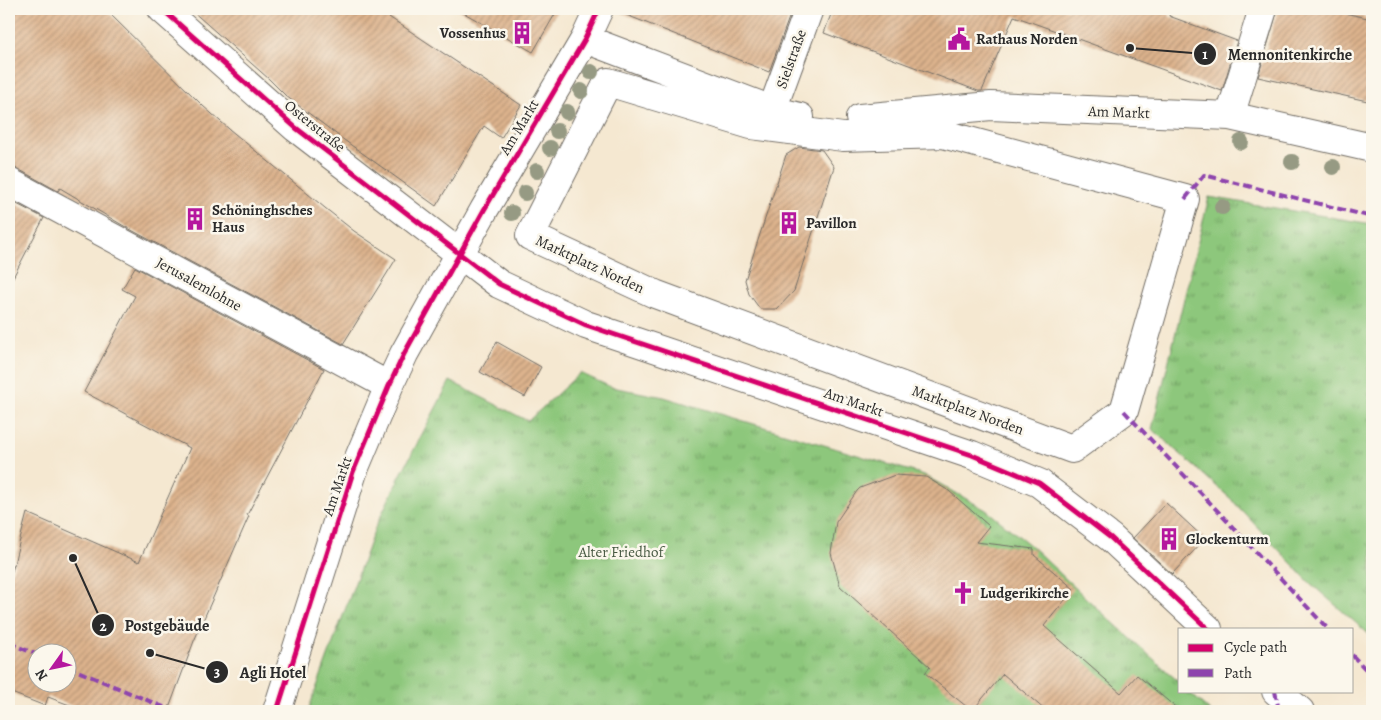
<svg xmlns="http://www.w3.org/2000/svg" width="1381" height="720" font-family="Alegreya,serif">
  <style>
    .park { fill: url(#park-tufts); stroke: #5c7953 }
    .building { fill: url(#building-hatch); fill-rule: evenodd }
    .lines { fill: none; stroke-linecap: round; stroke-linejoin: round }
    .minor-casing { stroke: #726d65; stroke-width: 30 }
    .minor { stroke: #fff; stroke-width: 28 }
    .quiet { stroke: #8e44ad; stroke-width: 4; stroke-dasharray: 8 4; stroke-linecap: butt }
    .cycleway-casing { stroke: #fbf7ec; stroke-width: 8 }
    .cycleway { stroke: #d6006c; stroke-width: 5 }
    .tree { fill: #969a83 }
    .labels { text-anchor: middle; stroke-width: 5; stroke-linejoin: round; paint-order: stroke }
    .poi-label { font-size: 15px; font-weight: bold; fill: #2b2b2b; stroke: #fbf7ec; text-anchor: start }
    .street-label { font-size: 15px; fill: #2b2b2b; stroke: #fbf7ec }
    .park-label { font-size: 15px; fill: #485a43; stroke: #fbf7ec }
    .leader { fill: none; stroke: #2b2b2b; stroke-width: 2 }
    .callout-dot { fill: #2b2b2b; stroke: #fbf7ec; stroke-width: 2 }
    .mark-label { font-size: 15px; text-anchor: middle; font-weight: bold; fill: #fff }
    .callout-label { font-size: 16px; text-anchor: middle; font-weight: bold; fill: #2b2b2b; stroke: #fbf7ec; stroke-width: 5; stroke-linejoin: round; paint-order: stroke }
  </style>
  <defs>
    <pattern id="park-tufts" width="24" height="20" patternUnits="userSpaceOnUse" patternTransform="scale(1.25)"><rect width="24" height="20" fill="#8dc77b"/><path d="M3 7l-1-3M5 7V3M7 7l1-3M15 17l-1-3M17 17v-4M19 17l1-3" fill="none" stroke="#73a265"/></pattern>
    <pattern id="building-hatch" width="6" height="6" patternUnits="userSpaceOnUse" patternTransform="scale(1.25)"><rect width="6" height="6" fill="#ddb38d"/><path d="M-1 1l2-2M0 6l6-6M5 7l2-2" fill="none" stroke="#b39273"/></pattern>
  </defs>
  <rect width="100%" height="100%" fill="#fbf7ec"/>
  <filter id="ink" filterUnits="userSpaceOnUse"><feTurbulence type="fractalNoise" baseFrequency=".02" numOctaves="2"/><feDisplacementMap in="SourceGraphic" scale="10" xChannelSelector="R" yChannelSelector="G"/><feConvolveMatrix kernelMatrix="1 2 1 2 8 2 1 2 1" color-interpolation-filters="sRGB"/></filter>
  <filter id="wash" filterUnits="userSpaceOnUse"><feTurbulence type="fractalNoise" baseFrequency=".0096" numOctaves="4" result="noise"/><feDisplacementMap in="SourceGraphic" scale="20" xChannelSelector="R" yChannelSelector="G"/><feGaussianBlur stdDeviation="1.12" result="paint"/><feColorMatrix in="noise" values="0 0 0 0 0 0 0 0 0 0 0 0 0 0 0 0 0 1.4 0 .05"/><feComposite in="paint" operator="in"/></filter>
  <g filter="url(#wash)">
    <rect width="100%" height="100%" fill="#f5e8d1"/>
    <path class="park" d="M1209,197L1372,224V637L1310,583L1230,498L1152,429Z
      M580,373L611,387L664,397L924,475L986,510L1030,545L1087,599L1180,683V691H1188L1210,711H308L375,528L399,478L450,381L528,421Z"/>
    <g id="blocks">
      <path class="building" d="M9,9H105L203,106L229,129L325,208L354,231L396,259L343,344L124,226L60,188L58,191L16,168L9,166Z
        M190,9H377L521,105L501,138L484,126L436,206L344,140L286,96L269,79Z
        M457,9H558L533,52Z
        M614,9H774L790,15L769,72L614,10Z
        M833,9H1171L1169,16L1237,41L1222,91L1014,16L982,91H978L824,33Z
        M1278,9H1326L1372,19V102L1258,77Z
        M799,147L822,150L834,167L794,291L777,309H760L749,294L745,280L786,155Z
        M9,200L44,218L9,285Z
        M135,267L324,369L247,515L249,516L194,641L168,711H86L48,697L45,706L9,692V580L14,565L16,555L27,513L139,562L190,448L84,392L135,296L122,289ZM38,652H68V682H38Z
        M497,342L541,367L525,397L480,372Z
        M895,475L926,477L949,491L989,526L976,542L1034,549V555L1074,589L1044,626L1121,693L1137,675L1180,711H1046L1003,674L972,711L925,673L930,667L840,586L831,553L836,522L857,491L860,488Z
        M1166,503L1205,539L1172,574L1133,538Z"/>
    </g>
  </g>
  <g filter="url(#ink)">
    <use href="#blocks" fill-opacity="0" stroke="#726d65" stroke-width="1"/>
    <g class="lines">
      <defs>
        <path id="minor" d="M162,9L296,128L499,284L586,325L972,455L1039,483L1111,538L1208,629
          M585,39L772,110L800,117
          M608,82L751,125L843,137L943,134L1185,199L1124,411L1072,449L655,294L530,236Z
          M772,110L809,9
          M1230,116L1263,9
          M860,118L991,106L1230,116L1372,148
          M9,182L389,386
          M1276,691L1300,711
          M277,711L353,472L389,386L404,354L484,210L585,39L599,9"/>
      </defs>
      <use href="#minor" class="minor-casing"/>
      <use href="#minor" class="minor"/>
      <path class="quiet" d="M1185,199L1204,175L1372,217
        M1124,411L1328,629
        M9,643L38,655
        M1352,655L1372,676
        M68,667L173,711
        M1275,691L1279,711"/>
      <defs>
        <path id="cycleway" d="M162,9L296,128L499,284L586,325L972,455L1039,483L1111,538L1208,629
          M277,711L353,472L389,386L404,354L484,210L585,39L599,9"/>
      </defs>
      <use href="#cycleway" class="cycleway-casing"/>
      <use href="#cycleway" class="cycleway"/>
    </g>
    <g class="tree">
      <circle cx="591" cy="72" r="8"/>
      <circle cx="581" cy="91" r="8"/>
      <circle cx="567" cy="112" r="8"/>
      <circle cx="557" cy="131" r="8"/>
      <circle cx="1241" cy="142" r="8"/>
      <circle cx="550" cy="148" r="8"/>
      <circle cx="1292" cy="162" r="8"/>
      <circle cx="1333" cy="167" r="8"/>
      <circle cx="537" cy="171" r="8"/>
      <circle cx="525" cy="193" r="8"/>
      <circle cx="1222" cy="207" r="8"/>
      <circle cx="512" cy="213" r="8"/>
    </g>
  </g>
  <defs>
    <symbol id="building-bare" viewBox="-9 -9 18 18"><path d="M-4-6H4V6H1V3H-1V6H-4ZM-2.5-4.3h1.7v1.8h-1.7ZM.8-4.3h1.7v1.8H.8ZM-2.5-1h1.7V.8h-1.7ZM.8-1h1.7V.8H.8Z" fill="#b5179e" stroke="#fbf7ec" stroke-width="2.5" paint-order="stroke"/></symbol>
    <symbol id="civic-bare" viewBox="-9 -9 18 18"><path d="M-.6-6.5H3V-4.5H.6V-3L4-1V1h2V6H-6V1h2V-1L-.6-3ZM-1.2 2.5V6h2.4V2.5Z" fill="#b5179e" stroke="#fbf7ec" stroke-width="2.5" paint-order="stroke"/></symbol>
    <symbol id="church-bare" viewBox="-9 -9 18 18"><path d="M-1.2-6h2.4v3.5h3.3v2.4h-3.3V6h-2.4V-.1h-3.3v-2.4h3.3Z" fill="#b5179e" stroke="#fbf7ec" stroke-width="2.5" paint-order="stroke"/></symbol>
  </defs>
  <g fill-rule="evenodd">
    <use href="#building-bare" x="506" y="17" width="32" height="32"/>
    <use href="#civic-bare" x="943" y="23" width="32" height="32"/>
    <use href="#building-bare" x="179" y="203" width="32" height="32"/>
    <use href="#building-bare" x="773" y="207" width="32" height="32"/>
    <use href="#building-bare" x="1153" y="523" width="32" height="32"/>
    <use href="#church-bare" x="947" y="577" width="32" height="32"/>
  </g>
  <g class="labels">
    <g class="poi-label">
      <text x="506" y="38" text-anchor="end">Vossenhus</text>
      <text x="976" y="44">Rathaus Norden</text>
      <text x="212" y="215">Schöninghsches<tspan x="212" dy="17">Haus</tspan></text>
      <text x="806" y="228">Pavillon</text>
      <text x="1186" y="544">Glockenturm</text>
      <text x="980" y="598">Ludgerikirche</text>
    </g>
    <g class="street-label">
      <text transform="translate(791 59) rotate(-70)" y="5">Sielstraße</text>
      <text transform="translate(1119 112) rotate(2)" y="5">Am Markt</text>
      <text transform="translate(315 126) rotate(39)" y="5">Osterstraße</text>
      <text transform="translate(519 127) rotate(-59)" y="5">Am Markt</text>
      <text transform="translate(590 264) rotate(25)" y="5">Marktplatz Norden</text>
      <text transform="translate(199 284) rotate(29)" y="5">Jerusalemlohne</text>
      <text transform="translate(854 402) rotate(19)" y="5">Am Markt</text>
      <text transform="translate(968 410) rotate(20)" y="5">Marktplatz Norden</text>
      <text transform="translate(337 486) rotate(-71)" y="5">Am Markt</text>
    </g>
    <g class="park-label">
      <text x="621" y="557">Alter Friedhof</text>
    </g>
  </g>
  <path class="leader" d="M1130 48L1205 54M73 558L103 625M150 653L217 672"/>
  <g class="callout-dot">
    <circle cx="1130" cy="48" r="5"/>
    <circle cx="73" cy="558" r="5"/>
    <circle cx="150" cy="653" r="5"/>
    <circle cx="1205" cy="54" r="12"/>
    <circle cx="103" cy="625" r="12"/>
    <circle cx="217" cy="672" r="12"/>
  </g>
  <g class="mark-label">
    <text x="1205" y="59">1</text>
    <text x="103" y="631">2</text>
    <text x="217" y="677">3</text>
  </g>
  <g class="callout-label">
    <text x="1290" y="60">Mennonitenkirche</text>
    <text x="167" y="631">Postgebäude</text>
    <text x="273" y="678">Agli Hotel</text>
  </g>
  <rect width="1381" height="720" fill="none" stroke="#fbf7ec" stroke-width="30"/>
  <rect x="1178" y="628" width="175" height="65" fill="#fbf7ec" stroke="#a8a59f"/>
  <rect x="1188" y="644" width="25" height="8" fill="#d6006c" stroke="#a8a59f"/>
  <text x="1224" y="652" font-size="15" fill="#2b2b2b">Cycle path</text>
  <rect x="1188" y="669" width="25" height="8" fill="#8e44ad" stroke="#a8a59f"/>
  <text x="1224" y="678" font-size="15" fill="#2b2b2b">Path</text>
  <g transform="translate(52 668) rotate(237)"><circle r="24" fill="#fbf7ec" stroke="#a8a59f"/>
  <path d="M0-4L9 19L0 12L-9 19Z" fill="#b5179e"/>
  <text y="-8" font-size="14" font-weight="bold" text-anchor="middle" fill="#2b2b2b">N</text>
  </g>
</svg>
